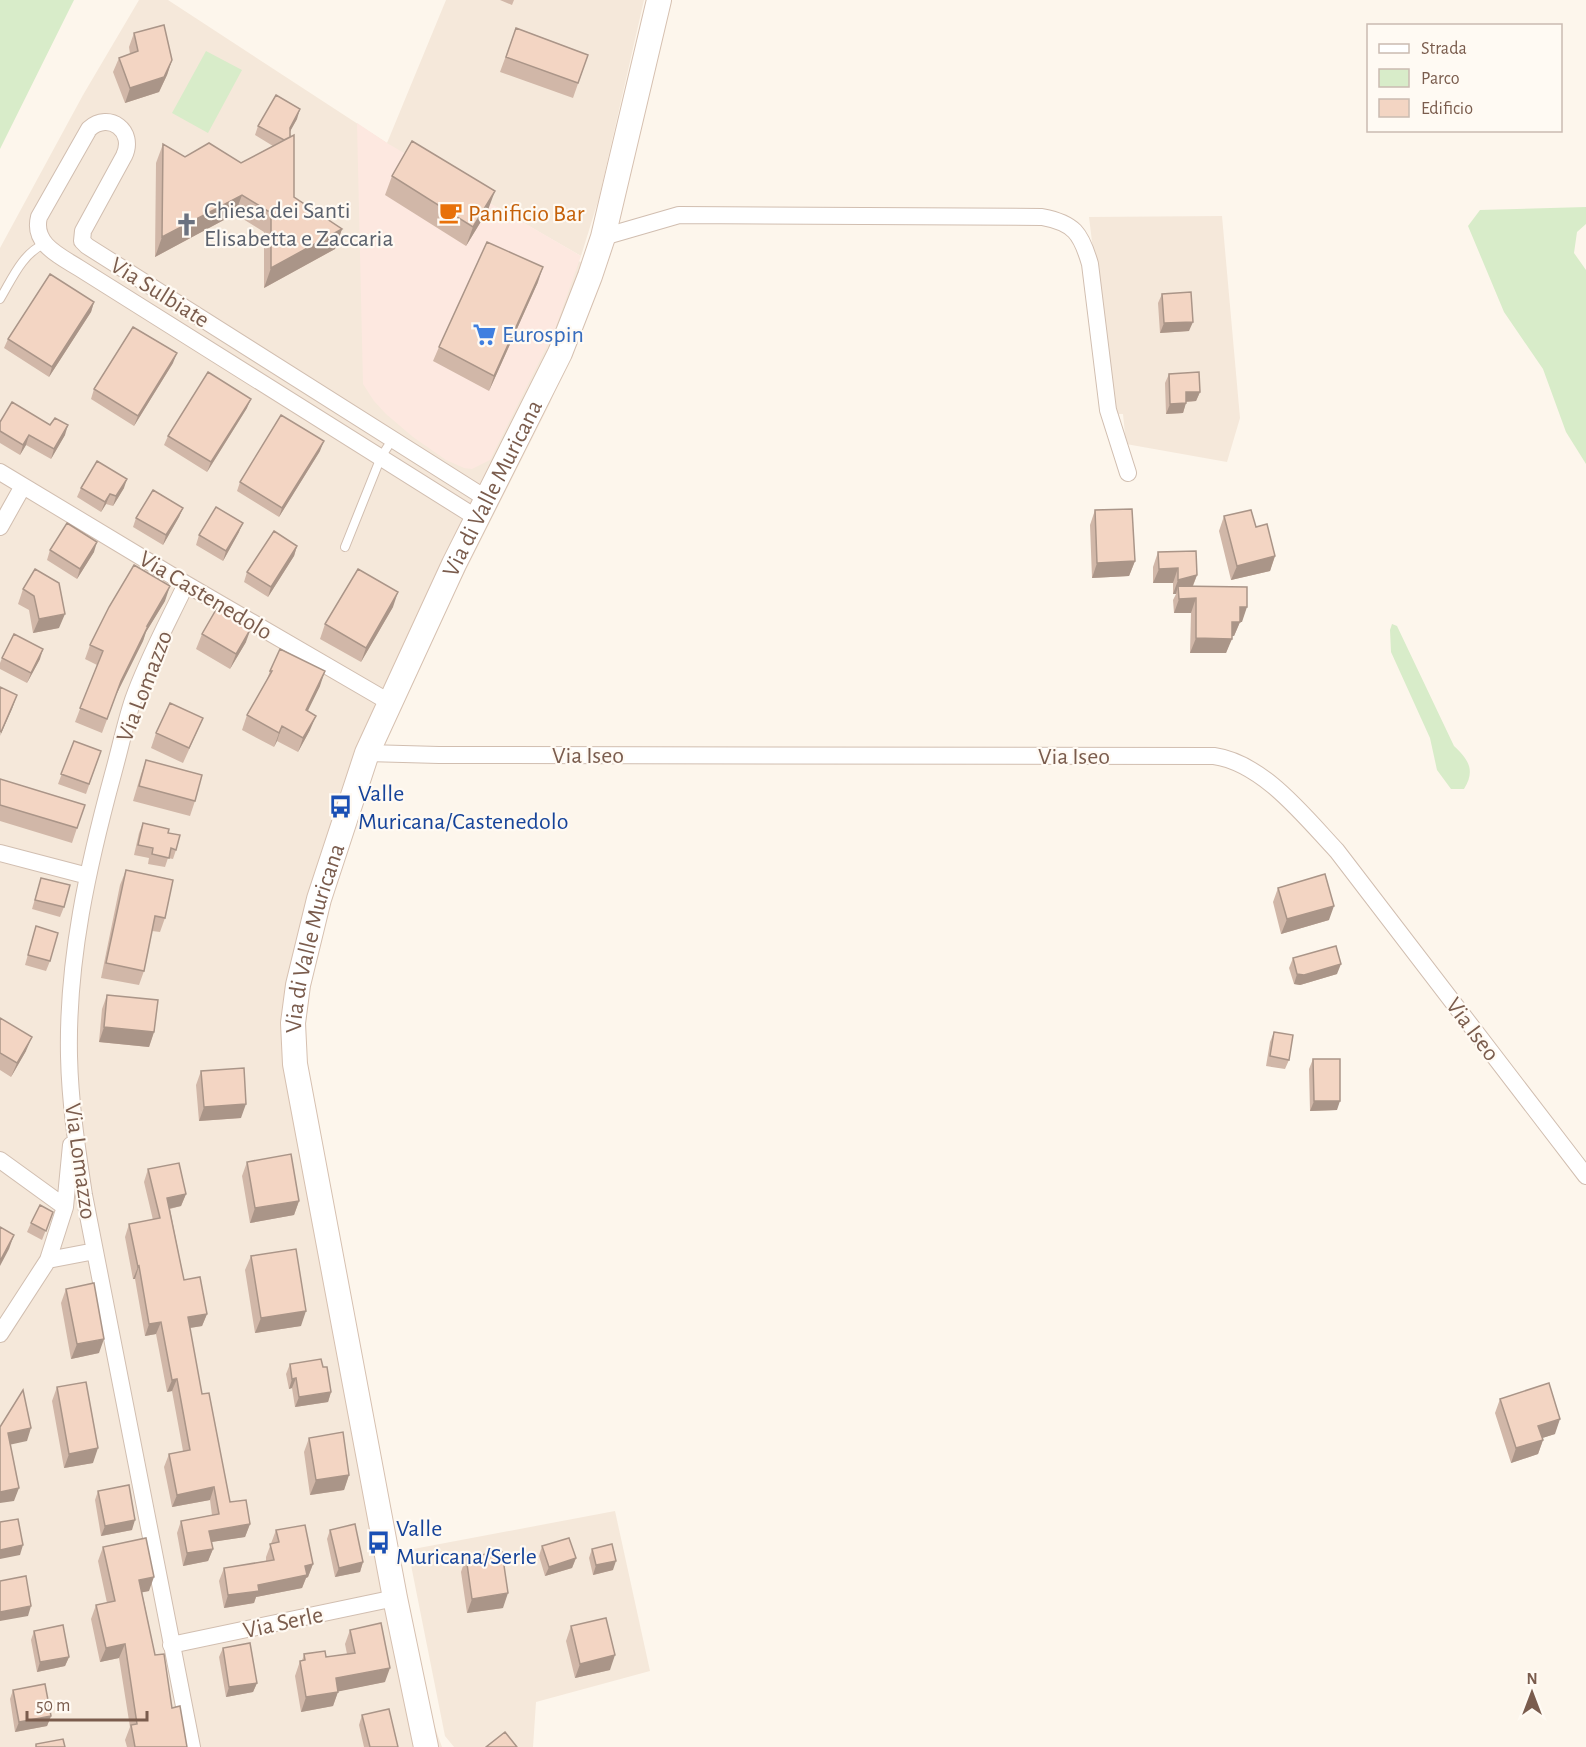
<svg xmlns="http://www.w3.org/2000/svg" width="1586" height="1747" font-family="'Alegreya Sans',sans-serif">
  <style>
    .residential { fill: #f5e8da }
    .commercial { fill: #fde8e0 }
    .green { fill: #d8ecc9 }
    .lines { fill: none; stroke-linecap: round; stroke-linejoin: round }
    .lane-casing { stroke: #d1beb0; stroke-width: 10 }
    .street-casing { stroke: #d1beb0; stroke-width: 18 }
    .secondary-casing { stroke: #d6c0b0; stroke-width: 26 }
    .lane { stroke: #fff; stroke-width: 8 }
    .street { stroke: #fff; stroke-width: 16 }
    .secondary { stroke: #fff; stroke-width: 24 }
    .wall { fill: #d1b7a8 }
    .shaded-wall { fill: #aa9588 }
    .building { fill: #f3d5c3; stroke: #aa9588; stroke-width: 1.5 }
    .labels { text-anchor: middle; stroke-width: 4.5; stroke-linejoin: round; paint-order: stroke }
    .worship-label { font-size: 24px; fill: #5b616d; stroke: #fffaf3; text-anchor: start }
    .food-label { font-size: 24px; fill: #c56008; stroke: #fffaf3; text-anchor: start }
    .street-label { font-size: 24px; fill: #7a5c4d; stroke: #fffaf3 }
    .shop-label { font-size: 24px; fill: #366cbe; stroke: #fffaf3; text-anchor: start }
    .transit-label { font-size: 24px; fill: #164399; stroke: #fffaf3; text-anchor: start }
  </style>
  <rect width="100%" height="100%" fill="#fdf6ec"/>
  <path class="residential" d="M139,0H168L387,143L446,0H644L599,198L581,256L421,164L600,274L550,403L403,695L362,792L329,905L310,985L304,1043L318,1127L430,1714L442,1747H0V248L83,95Z
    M1222,216L1240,418L1227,462L1126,444L1123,414H1113L1089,217Z
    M615,1511L650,1671L536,1702L533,1747H454L445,1736L408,1550Z"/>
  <path class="commercial" d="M357,123L387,143L581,256L554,332L490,460L472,469L464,468L446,460L413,437L386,414L374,401L363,384Z"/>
  <path class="green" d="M0,0H74L0,149Z
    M206,51L242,70L208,133L172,113Z
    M1586,207V224L1577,232L1574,253L1586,270V464L1566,432L1543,369L1504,312L1468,226L1480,210Z
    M1392,624L1397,626L1454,746C1468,759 1476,770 1464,789H1451L1437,770L1430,738L1391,652L1390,630Z"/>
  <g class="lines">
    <defs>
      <path id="lane" d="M0,299C12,279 22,254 44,244
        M345,547L381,457L392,440"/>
      <path id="street" d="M603,237L679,215L1042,217C1074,223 1081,233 1090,264L1108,410L1128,473
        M0,472L186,584L389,702
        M477,518L79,268C60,256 32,244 39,217L89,129C109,111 136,131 124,156L83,231L82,241L87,246L487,499
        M0,527L23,486
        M186,584C168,622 147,660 133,700C125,724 120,749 113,774C88,866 67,960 69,1056C70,1103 77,1149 84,1195L192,1747
        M367,753L439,755L1214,756C1263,763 1304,816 1337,851L1586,1176
        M0,853L88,876
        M0,1160L65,1207
        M48,1260L65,1207L71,1145
        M0,1334L48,1260L95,1251
        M171,1645L395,1598"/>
      <g id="secondary">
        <path id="s1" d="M426,1747L395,1598L295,1064L293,1023L298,985L319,899L367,753L454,564L560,353L590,276L603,237L659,0"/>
      </g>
    </defs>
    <use href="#lane" class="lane-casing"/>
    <use href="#street" class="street-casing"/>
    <use href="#secondary" class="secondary-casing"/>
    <use href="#lane" class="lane"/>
    <use href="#street" class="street"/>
    <use href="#secondary" class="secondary"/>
  </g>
  <path class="wall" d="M500,0H514L512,5Z
    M516,28L588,55L573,98L500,72Z
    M134,33L172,60L167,75L159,92L125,103L113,72L119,58L130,54L129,47Z
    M297,119L290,131L294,197L342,229L335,249L264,288V232L235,214L155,257L156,163L163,144L185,157L241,163L273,146L255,135L258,126Z
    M392,176L488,210L466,246L385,195Z
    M538,282L489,391L433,361L439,347Z
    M1162,294L1189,331L1160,333L1158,303Z
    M94,302L91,312L49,377L4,348L8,339Z
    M173,363L134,426L91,399L94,389Z
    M1169,374L1200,392L1196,401L1186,402L1183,413L1166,414L1165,383Z
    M247,408L207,472L164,445L168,436Z
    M0,422L65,435L51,459L26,445L20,455L0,443Z
    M320,451L279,517L237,491L240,482Z
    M81,488H124L113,506L106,504L101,512L77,497Z
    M183,508L179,517L163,545L133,527L136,518Z
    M1095,510L1135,561L1129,576L1092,578L1090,525Z
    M1224,516L1275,556L1270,571L1231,580L1219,531Z
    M239,532L223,561L196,545L199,535Z
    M297,546L294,556L268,597L244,582L247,572Z
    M50,550L94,552L77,579L47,560Z
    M1158,552L1197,575L1193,586L1242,622H1240L1234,636H1232L1226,653H1190L1191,613H1174L1173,600L1176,594H1173V583H1153V567Z
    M35,569L59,628L33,633L29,610L18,604L23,589Z
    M165,601L146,632L143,641L116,695L102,733L75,722L97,665L85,659L90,645Z
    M393,607L361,662L320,639L325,624Z
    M202,634L246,642L230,669L196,649Z
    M2,658L40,659L27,683L0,669V663Z
    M270,671L320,686L307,711L310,730L298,752L277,741L274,747L242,730L247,715L266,682Z
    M203,718L197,732L183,763L151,748L156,733Z
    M74,741L101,751L86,794L58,784Z
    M146,760L195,801L190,816L133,801L141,774Z
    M0,779L77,828L72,843L0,821Z
    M143,823L168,833L176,850L173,859L168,858L165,867L148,864L149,858L134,855L139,833Z
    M126,870L165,918L160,932L152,931L144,971L139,985L101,978L120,885Z
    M41,878L64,907L60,917L32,909Z
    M1278,888L1329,920L1281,934L1273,902Z
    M36,926L50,961L46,971L25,965Z
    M1293,958L1337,974L1300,985L1294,984L1289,968Z
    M107,995L154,1032L149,1047L99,1042L102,1009Z
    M0,1018L26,1051L11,1077L0,1070Z
    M1274,1032L1289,1060L1285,1069L1266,1066L1270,1042Z
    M1313,1059L1337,1110L1310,1111L1309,1069Z
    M201,1071L241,1118L199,1121L196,1085Z
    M247,1162L299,1201L294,1215L250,1223L242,1176Z
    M148,1169L186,1194L181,1206L170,1209L184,1280L207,1314L202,1326L190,1328L202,1394L230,1502L250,1524L245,1537L211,1542L213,1549L208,1561L183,1566L177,1533L181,1521L212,1515L210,1500L172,1507L164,1467L169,1454L183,1451L172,1391L167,1392L156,1334L145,1336L135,1279H133L125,1237L129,1224L153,1220L144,1182Z
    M53,1212L42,1240L27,1232L31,1223Z
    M251,1256L301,1326L255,1333L245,1270Z
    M66,1289L99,1353L71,1359L61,1303Z
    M290,1364L323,1367L331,1392L328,1402L295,1407L292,1388L289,1389L286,1374Z
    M57,1387L93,1463L64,1468L52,1401Z
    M1500,1399L1555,1434L1542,1438L1543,1440L1538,1454L1511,1463L1495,1413Z
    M309,1438L349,1475L344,1490L310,1495L304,1452Z
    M98,1491L132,1530L101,1536L95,1500Z
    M276,1530L313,1564L308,1577L306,1578L302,1588L256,1597L254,1603L224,1608L219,1581L224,1568L266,1561V1557Z
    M330,1530L363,1562L360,1572L335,1577L327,1539Z
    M542,1546L576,1558L572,1568L545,1576L539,1556Z
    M103,1547L149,1591L142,1592L155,1655L172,1708L187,1747H127L125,1740L130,1727L119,1658L100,1662L91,1619L96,1605L107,1603L98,1561Z
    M592,1549L613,1570L593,1575L589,1558Z
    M466,1557L503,1608L467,1613L461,1572Z
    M571,1626L610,1670L575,1678L566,1641Z
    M350,1630L385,1682L338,1691L333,1706L301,1712L295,1676L300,1661H302L304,1654L326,1657L347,1654L345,1644Z
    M34,1631L69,1657L65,1666L37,1672L31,1640Z
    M223,1648L257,1683L253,1692L226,1697L219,1657Z
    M13,1690L51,1716L47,1726L15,1732L10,1699Z
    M362,1715L398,1747H364L359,1725Z"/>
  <path class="shaded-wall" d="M172,60L167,75L159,92L125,103L130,88Z
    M300,109L297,119L287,137L290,128Z
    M495,191L488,210L466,246L473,227Z
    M242,195L235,214L155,257L162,237Z
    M342,229L335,249L264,288L271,268Z
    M543,267L538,282L489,391L494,376Z
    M94,302L91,312L49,377L52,367Z
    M1193,322L1189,331L1160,333L1164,323Z
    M177,353L173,363L134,426L138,416Z
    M1186,392H1200L1196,401L1182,402Z
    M251,399L247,408L207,472L211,462Z
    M1186,403L1183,413L1166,414L1170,404Z
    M68,425L65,435L51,459L54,449Z
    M29,435L26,445L20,455L23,445Z
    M324,441L320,451L279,517L282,508Z
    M127,479L124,488L113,506L116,496Z
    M110,494L106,504L101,512L105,502Z
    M183,508L179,517L163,545L166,535Z
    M243,523L239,532L223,561L226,551Z
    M97,542L94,552L77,579L80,569Z
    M297,546L294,556L268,597L271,587Z
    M1275,556L1270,571L1231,580L1237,566Z
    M1135,561L1129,576L1092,578L1097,563Z
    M1178,568L1173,583H1153L1159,569Z
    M1197,575L1191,590L1178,586L1176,594H1173L1178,580Z
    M170,586L165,601L146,632L143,641L116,695L102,733L121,681L147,626Z
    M398,592L393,607L361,662L366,648Z
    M1196,598L1191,613H1174L1179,599Z
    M1240,607H1247L1242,622H1240L1234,636H1227L1232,622Z
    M65,614L59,628L33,633L39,619Z
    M251,628L246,642L230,669L236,654Z
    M1196,638L1232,639L1226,653H1190Z
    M43,649L40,659L27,683L31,673Z
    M325,671L320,686L301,725L306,710Z
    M17,695L12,709L0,736L1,732Z
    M316,716L310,730L298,752L303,738Z
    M282,726L277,741L274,747L279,733Z
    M1334,906L1329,920L1281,934L1287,919Z
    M1341,964L1337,974L1300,985L1294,984L1297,974Z
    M104,1027L154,1032L149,1047L99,1042Z
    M32,1037L26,1051L11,1077L17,1063Z
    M1314,1101H1340L1337,1110L1310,1111Z
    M246,1104L241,1118L199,1121L204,1107Z
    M186,1194L181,1206L163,1210L167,1198Z
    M299,1201L294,1215L250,1223L255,1208Z
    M14,1235L9,1249L0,1266V1261Z
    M139,1266L135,1279H133L138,1267Z
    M306,1311L301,1326L255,1333L261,1318Z
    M207,1314L202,1326L183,1329L188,1317Z
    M161,1322L156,1334L145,1336L149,1324Z
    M104,1339L99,1353L71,1359L77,1344Z
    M296,1378L292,1388L289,1389L292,1379Z
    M177,1379L172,1391L167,1392L172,1380Z
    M331,1392L328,1402L295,1407L299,1397Z
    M1560,1419L1555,1434L1533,1441L1538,1426Z
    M31,1428L27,1441L4,1446L8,1433Z
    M1543,1440L1538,1454L1511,1463L1516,1448Z
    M98,1448L93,1463L64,1468L69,1454Z
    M349,1475L344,1490L310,1495L316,1480Z
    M214,1487L210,1500L172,1507L177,1495Z
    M19,1488L14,1501L0,1503V1492Z
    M135,1520L132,1530L101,1536L105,1526Z
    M250,1524L245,1537L205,1543L209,1531Z
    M23,1545L20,1555L0,1559V1550Z
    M213,1549L208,1561L183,1566L187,1553Z
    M576,1558L572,1568L545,1576L549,1567Z
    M616,1561L613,1570L593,1575L596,1565Z
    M363,1562L360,1572L335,1577L339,1568Z
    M313,1564L308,1577L306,1578L302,1588L256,1597L254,1603L224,1608L228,1595L258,1585L305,1566Z
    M154,1577L149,1591L134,1594L139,1580Z
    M508,1593L503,1608L467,1613L472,1599Z
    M31,1606L28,1616L0,1621V1612Z
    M125,1644L119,1658L100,1662L106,1648Z
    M615,1655L610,1670L575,1678L580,1664Z
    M69,1657L65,1666L37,1672L40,1662Z
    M390,1668L385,1682L331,1693L336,1678Z
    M257,1683L253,1692L226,1697L229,1687Z
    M338,1692L333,1706L301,1712L306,1697Z
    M51,1716L47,1726L15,1732L19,1722Z"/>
  <path class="building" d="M164,25L172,60L164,77L130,88L119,58L138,51L134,33Z
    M516,28L588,55L578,83L506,57Z
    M276,95L300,109L290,128V137L284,140L258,126Z
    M294,135V197L342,229L271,268V213L242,195L162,237L163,144L185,157L209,143L241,163Z
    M412,141L495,191L473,227L392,176Z
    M487,242L543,267L494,376L439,347Z
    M50,274L94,302L52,367L8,339Z
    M1191,292L1193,322L1164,323L1162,294Z
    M133,327L177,353L138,416L94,389Z
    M208,372L251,399L211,462L168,436Z
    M1199,372L1200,392H1186V403L1170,404L1169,374Z
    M12,402L50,425L55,418L68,425L54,449L29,435L23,445L0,431V422Z
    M281,415L324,441L282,508L240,482Z
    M97,461L127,479L116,496L110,494L105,502L81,488Z
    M153,490L183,508L166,535L136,518Z
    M216,507L243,523L226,551L199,535Z
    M1132,509L1135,561L1097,563L1095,510Z
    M1251,510L1256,527L1267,524L1275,556L1237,566L1224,516Z
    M67,523L97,542L80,569L50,550Z
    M274,531L297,546L271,587L247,572Z
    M1196,551L1197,575L1178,580V568L1159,569L1158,552Z
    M134,565L170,586L147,626H148L121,681L107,719L80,708L103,651L90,645L109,607Z
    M35,569L59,583L65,614L39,619L34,596L23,589Z
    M358,569L398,592L366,648L325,624Z
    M1178,586L1247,587V607H1240V622H1232V639L1196,638V598L1179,599Z
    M217,608L251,628L236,654L202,634Z
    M14,634L43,649L31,673L2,658Z
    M280,649L325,671L306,710L316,716L303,738L282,726L279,733L247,715L272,671H270Z
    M0,687L17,695L1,732L0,731Z
    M170,703L203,718L189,748L156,733Z
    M74,741L101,751L89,784L61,774Z
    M146,760L202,775L195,801L139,786Z
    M0,779L85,805L77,828L0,805Z
    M143,823L169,829L168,833L180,835L176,850L171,848L169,858L152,854L153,848L138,845Z
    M126,870L173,880L165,918L155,916L144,971L106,963Z
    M1325,874L1334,906L1287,919L1278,888Z
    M41,878L70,885L64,907L35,900Z
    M36,926L58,933L50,961L28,955Z
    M1336,946L1341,964L1304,975L1297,974L1293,958Z
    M107,995L158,1000L154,1032L104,1027Z
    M0,1018L32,1037L17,1063L0,1053Z
    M1274,1032L1293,1035L1289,1060L1270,1056Z
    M1313,1059H1340V1101H1314Z
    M244,1068L246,1104L204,1107L201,1071Z
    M291,1154L299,1201L255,1208L247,1162Z
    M179,1163L186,1194L167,1198L184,1280L200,1277L207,1314L188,1317L202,1394L209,1393L230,1502L246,1500L250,1524L209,1531L213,1549L187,1553L181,1521L219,1514L214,1487L177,1495L169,1454L190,1450L177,1379L172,1380L161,1322L149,1324L139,1266L138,1267L129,1224L160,1218L148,1169Z
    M40,1205L53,1212L46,1231L31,1223Z
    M0,1227L14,1235L0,1261Z
    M296,1249L306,1311L261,1318L251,1256Z
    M94,1283L104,1339L77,1344L66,1289Z
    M321,1359L323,1367H327L331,1392L299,1397L296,1378L292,1379L290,1364Z
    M86,1382L98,1448L69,1454L57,1387Z
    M1549,1383L1560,1419L1538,1426L1543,1440L1516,1448L1500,1399Z
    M23,1390L31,1428L8,1433L19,1488L0,1492V1427Z
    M343,1432L349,1475L316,1480L309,1438Z
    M129,1485L135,1520L105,1526L98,1491Z
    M18,1519L23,1545L0,1550V1522Z
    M355,1524L363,1562L339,1568L330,1530Z
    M305,1525L313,1564L305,1566L307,1575L258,1585L259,1591L228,1595L224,1568L274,1560L270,1544L279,1542L276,1530Z
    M146,1538L154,1577L139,1580L155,1655L164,1654L172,1708L180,1706L187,1747H135L131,1725L137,1724L125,1644L106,1648L96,1605L115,1601L103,1547Z
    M569,1538L576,1558L549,1567L542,1546Z
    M612,1544L616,1561L596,1565L592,1549Z
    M502,1552L508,1593L472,1599L466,1557Z
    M26,1576L31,1606L0,1612V1581Z
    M606,1618L615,1655L580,1664L571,1626Z
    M381,1623L390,1668L336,1678L338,1692L306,1697L300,1661L305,1660L304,1654L325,1651L326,1657L355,1653L350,1630Z
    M63,1625L69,1657L40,1662L34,1631Z
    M250,1643L257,1683L229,1687L223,1648Z
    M45,1684L51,1716L19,1722L13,1690Z
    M389,1709L398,1747H370L362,1715Z
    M505,1732L517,1747H486Z
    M63,1739L65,1747H36V1744Z"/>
  <defs>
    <symbol id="cafe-bare" viewBox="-9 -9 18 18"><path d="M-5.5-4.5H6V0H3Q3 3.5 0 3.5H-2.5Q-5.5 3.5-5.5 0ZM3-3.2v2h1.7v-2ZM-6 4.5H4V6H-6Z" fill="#e8710a" stroke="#fffaf3" stroke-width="2.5" paint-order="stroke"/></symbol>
    <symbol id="church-bare" viewBox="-9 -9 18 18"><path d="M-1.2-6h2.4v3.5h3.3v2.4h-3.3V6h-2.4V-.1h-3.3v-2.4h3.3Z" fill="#6b7280" stroke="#fffaf3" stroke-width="2.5" paint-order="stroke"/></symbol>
    <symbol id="supermarket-bare" viewBox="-9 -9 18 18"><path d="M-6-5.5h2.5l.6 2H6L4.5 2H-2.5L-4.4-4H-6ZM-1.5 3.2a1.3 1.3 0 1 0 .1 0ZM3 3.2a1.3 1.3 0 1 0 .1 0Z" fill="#3f7fe0" stroke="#fffaf3" stroke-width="2.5" paint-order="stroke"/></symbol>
    <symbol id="bus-bare" viewBox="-9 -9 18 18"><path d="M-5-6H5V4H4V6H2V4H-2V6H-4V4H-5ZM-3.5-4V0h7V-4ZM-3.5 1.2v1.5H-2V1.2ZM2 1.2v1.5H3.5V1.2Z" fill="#1a4fb4" stroke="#fffaf3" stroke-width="2.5" paint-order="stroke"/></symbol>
  </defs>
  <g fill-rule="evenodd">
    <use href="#cafe-bare" x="434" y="196" width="33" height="33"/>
    <use href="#church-bare" x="170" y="208" width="33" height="33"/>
    <use href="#supermarket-bare" x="468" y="318" width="33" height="33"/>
    <use href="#bus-bare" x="324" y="790" width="33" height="33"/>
    <use href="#bus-bare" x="362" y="1526" width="33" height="33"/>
  </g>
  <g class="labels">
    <g class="worship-label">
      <text x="204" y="218">Chiesa dei Santi<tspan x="204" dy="28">Elisabetta e Zaccaria</tspan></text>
    </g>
    <g class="food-label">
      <text x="468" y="221">Panificio Bar</text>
    </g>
    <g class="street-label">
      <text transform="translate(160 292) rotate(32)" y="8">Via Sulbiate</text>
      <text dy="8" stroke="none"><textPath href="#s1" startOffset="1310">Via di Valle Muricana</textPath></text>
      <text transform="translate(206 595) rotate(31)" y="8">Via Castenedolo</text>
      <text transform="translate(144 686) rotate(-69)" y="8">Via Lomazzo</text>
      <text x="588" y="763">Via Iseo</text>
      <text x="1074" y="764">Via Iseo</text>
      <text dy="8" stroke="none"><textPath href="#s1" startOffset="824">Via di Valle Muricana</textPath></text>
      <text transform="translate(1473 1029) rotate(53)" y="8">Via Iseo</text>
      <text transform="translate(81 1161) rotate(82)" y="8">Via Lomazzo</text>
      <text transform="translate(283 1622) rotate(-12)" y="8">Via Serle</text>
    </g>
    <g class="shop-label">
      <text x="502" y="342">Eurospin</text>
    </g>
    <g class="transit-label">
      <text x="358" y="801">Valle<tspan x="358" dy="28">Muricana/Castenedolo</tspan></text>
      <text x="396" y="1536">Valle<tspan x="396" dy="28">Muricana/Serle</tspan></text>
    </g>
  </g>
  <rect x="1367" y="24" width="195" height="108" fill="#fffaf3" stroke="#cabbb1" stroke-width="1.5"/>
  <rect x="1379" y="44" width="30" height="9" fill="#ffffff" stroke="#cabbb1" stroke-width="1.5"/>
  <text x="1421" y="54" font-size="18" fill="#7a5c4d">Strada</text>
  <rect x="1379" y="69" width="30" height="18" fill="#d8ecc9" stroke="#cabbb1" stroke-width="1.5"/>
  <text x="1421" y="84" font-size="18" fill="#7a5c4d">Parco</text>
  <rect x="1379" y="99" width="30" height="18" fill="#f3d5c3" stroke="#cabbb1" stroke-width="1.5"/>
  <text x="1421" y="114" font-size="18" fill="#7a5c4d">Edificio</text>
  <g transform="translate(1532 1693)" stroke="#fffaf3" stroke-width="4.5" paint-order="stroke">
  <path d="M0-4.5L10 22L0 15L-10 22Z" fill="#7a5c4d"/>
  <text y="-9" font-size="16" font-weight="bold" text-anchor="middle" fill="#7a5c4d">N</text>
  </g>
  <path d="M27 1711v9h120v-9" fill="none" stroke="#7a5c4d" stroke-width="3"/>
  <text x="36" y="1711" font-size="18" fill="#7a5c4d" stroke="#fffaf3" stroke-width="4.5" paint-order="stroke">50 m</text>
</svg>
